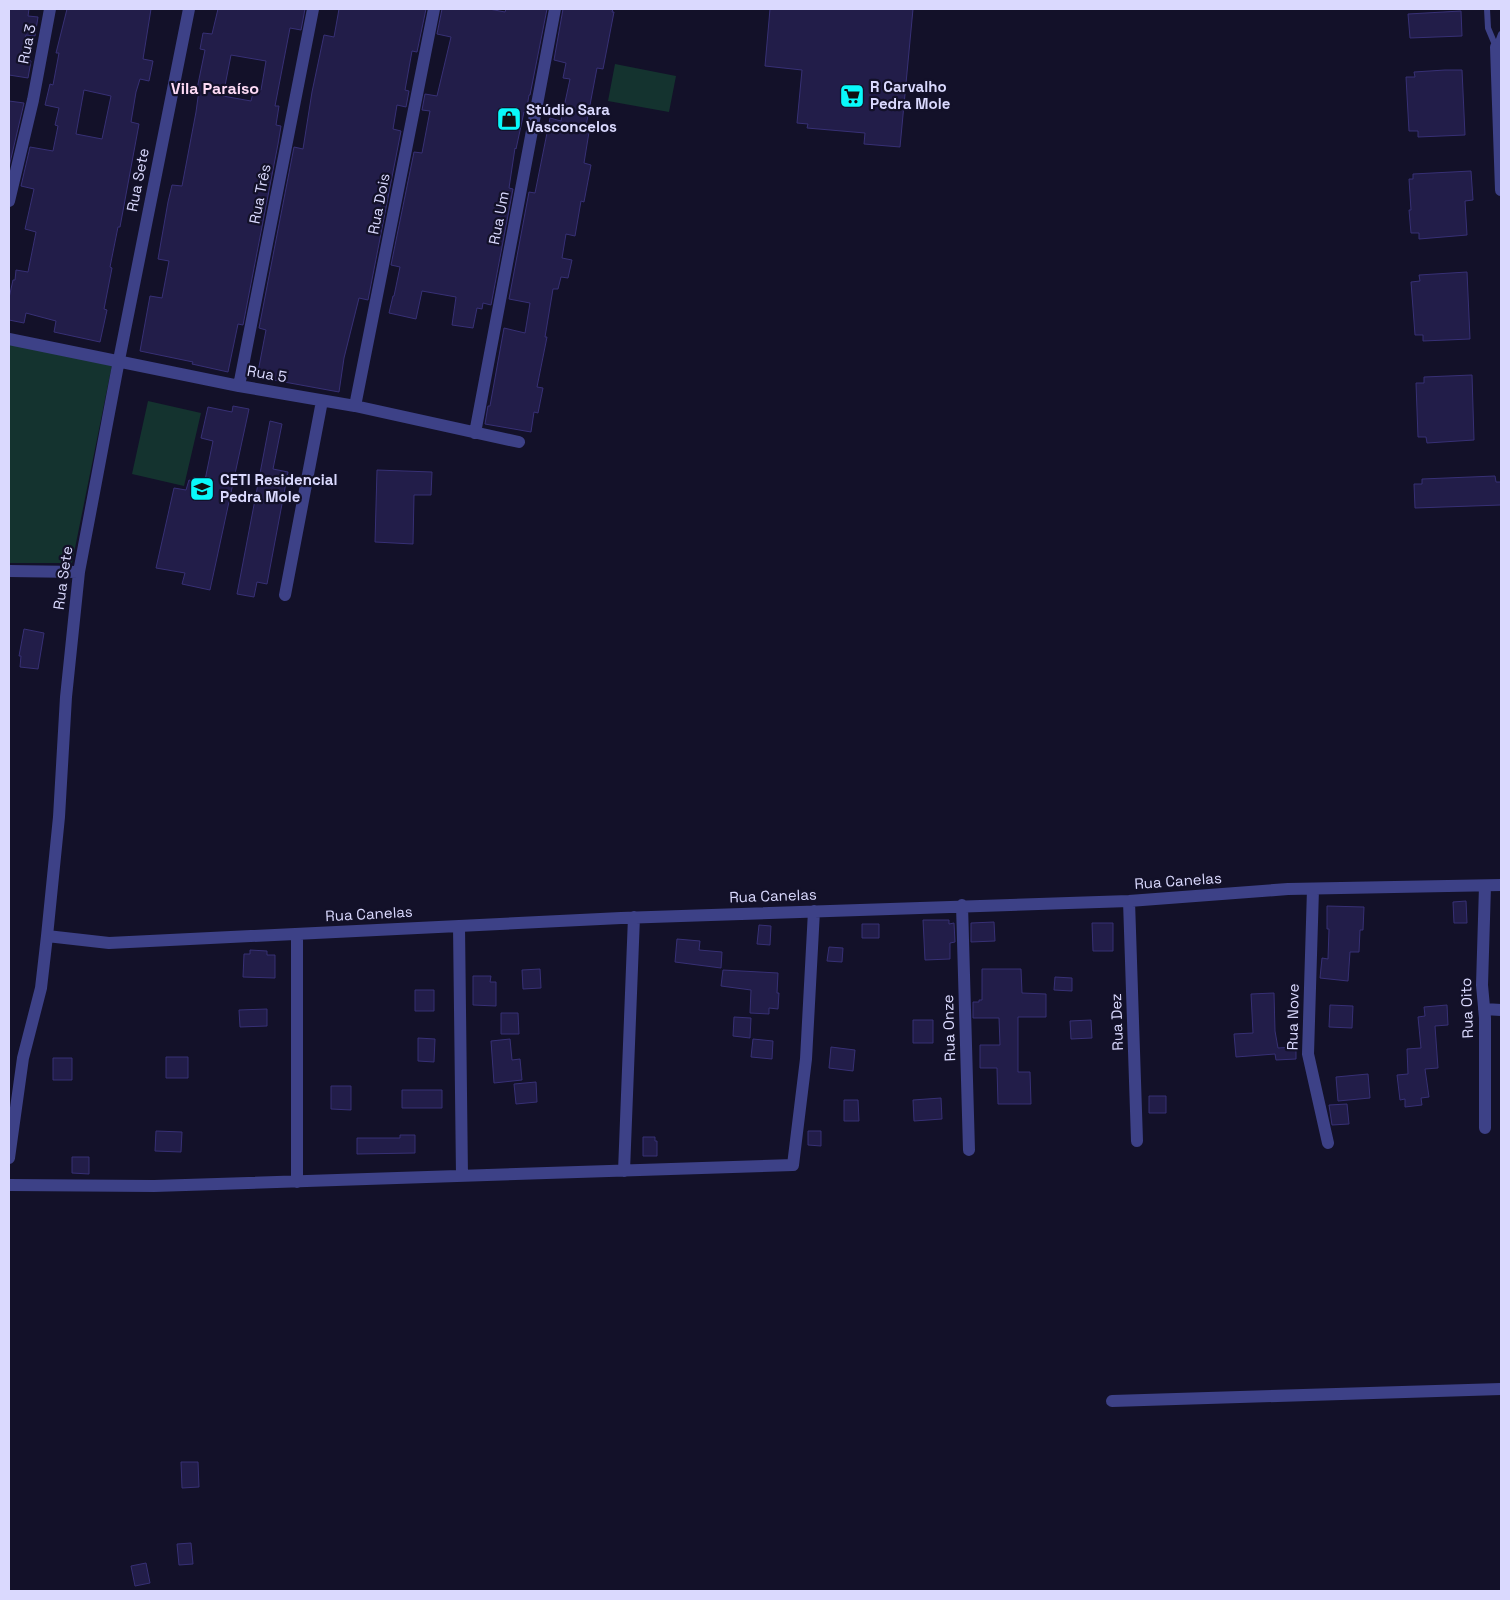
<svg xmlns="http://www.w3.org/2000/svg" width="1510" height="1600" font-family="'Space Grotesk',sans-serif">
  <style>
    .green { fill: #14332f }
    .building { fill: #221d49; stroke: #373075; fill-rule: evenodd }
    .lines { fill: none; stroke-linecap: round; stroke-linejoin: round }
    .service { stroke: #3d4187; stroke-width: 6 }
    .minor { stroke: #3d4187; stroke-width: 12 }
    .labels { text-anchor: middle; stroke-width: 4.5; stroke-linejoin: round; paint-order: stroke }
    .street-label { font-size: 15px; fill: #dad9fe; stroke: #131129 }
    .poi-label { font-size: 15px; font-weight: bold; fill: #dad9fe; stroke: #131129; text-anchor: start }
    .neighbourhood-label { font-size: 16px; font-weight: bold; fill: #fedbf5; stroke: #131129 }
  </style>
  <rect width="100%" height="100%" fill="#131129"/>
  <path class="green" d="M615,64L676,76L669,112L608,101Z
    M9,344L112,365L72,563H9Z
    M148,401L201,413L184,486L132,474Z"/>
  <path class="building" d="M9,9H29L28,16L38,17L35,36L26,35L22,59L31,61L28,78L9,75Z
    M67,9H151L143,59L153,61L149,81L140,79L136,92L131,122L139,124L120,227H118L110,267L112,268L104,309L107,310L100,342L54,332L56,321L26,313L24,323L9,320V298L13,280H15L16,270L28,272L36,232L25,229L34,189L21,186L30,147L53,151L58,126L55,125L59,108L45,105L50,84L53,85L59,53H56ZM84,90L111,96L102,139L76,134Z
    M218,9H305L301,30L290,28L275,106H279L276,125L281,126L278,144L243,325L238,324L228,372L192,364L193,362L140,351L150,296L162,298L169,261L158,259L168,202L172,185L182,186L196,112L199,90L197,89L205,50L200,49L203,33L212,34ZM231,55L266,61L261,90L254,89L251,101L223,96Z
    M339,9H426L417,52L412,51L405,90L409,91L406,107L397,105L393,129L401,131L368,300L359,298L344,358L339,392L257,377L266,330L259,328L294,147L303,149L312,92L324,35L334,37Z
    M442,9H489L505,12L506,9H547L530,95H529L526,113L524,112L516,149L515,148L509,188L513,189L491,305L483,303L482,309L477,308L473,328L452,325L456,297L422,291L416,319L389,313L393,296H394L400,267L391,265L414,152L422,153L430,111L422,110L425,94L437,96L451,37L437,34Z
    M563,9H613L612,12H614L603,69L597,68L586,126H590L584,163L591,165L584,202L581,201L575,236L566,234L562,258L572,260L568,278L561,277L558,289H553L545,337H547L537,387L543,388L538,413L534,412L531,432L485,424L488,406H490L504,328L525,333L530,303L509,299L529,192L535,193L550,118L561,121L570,79L563,78L566,63L554,60Z
    M770,9H913L900,147L864,144L865,133L807,128L808,124L797,123L802,70L765,66Z
    M1461,11L1462,36L1410,38L1408,14Z
    M1445,70H1462L1465,135L1418,137V131H1409L1406,77H1415L1414,72Z
    M9,101L24,103L9,167Z
    M1471,171L1473,200L1465,201L1467,235L1419,239V233H1411L1409,210H1411L1409,179H1413V174Z
    M1467,272L1470,339L1423,341V335H1415L1411,282L1420,281L1419,275Z
    M1472,375L1474,440L1427,443L1426,437H1418L1416,383H1424V377Z
    M233,406L249,409L210,590L182,584L185,573L156,568L174,488L186,490L189,480L204,485L213,441L201,438L208,407L232,412Z
    M270,421L282,424L273,469L288,472L267,584L257,582L254,597L237,594Z
    M377,470L432,472L431,495H414L413,544L375,542Z
    M1495,476L1496,482H1501V505L1415,508L1414,484H1422V479Z
    M24,629L44,633L38,669L20,667L21,656H19Z
    M1466,901L1467,923H1454L1453,902Z
    M1327,906L1364,907L1363,930H1360L1359,952H1350L1348,981L1320,978L1322,958L1328,959L1329,929H1327Z
    M923,920H949V924L954,923L955,942L950,943V959L925,960Z
    M994,922L995,941L971,942V923Z
    M1092,923H1113V951H1093Z
    M862,924H879V938H862Z
    M759,925L771,926L770,945L757,944Z
    M677,939L700,941L699,950L722,952L721,968L675,962Z
    M829,947L843,948L842,962L827,961Z
    M250,950L267,951V955H275V978L243,977L244,954H250Z
    M540,969L541,988L523,989L522,970Z
    M982,969H1021L1022,993L1046,994V1017H1018V1072H1030L1031,1104H998L997,1068H980V1045H1000L999,1018H973V1002H979V1000H982Z
    M723,970L778,973L777,993H779L778,1009L769,1008V1014L750,1013L751,990L721,986Z
    M473,976H491L490,982H496V1006L473,1005Z
    M1055,977L1072,978V991L1054,990Z
    M415,990H434V1011H415Z
    M1274,993L1275,1031L1278,1048L1296,1047V1059L1276,1060L1275,1054L1236,1057L1234,1034L1253,1033L1251,994Z
    M1330,1005L1353,1006L1352,1028L1329,1027Z
    M1447,1005L1448,1025L1435,1026L1438,1068L1425,1069L1429,1097L1421,1098L1422,1105L1405,1107V1099L1400,1100L1397,1075L1408,1074L1407,1049L1421,1048L1418,1017L1425,1016L1424,1007Z
    M267,1009V1026L240,1027L239,1010Z
    M501,1013H518L519,1034H501Z
    M734,1017L751,1018L750,1038L733,1036Z
    M913,1020H933V1043H913Z
    M1091,1020L1092,1038L1071,1039L1070,1021Z
    M418,1038L435,1039L434,1062L418,1061Z
    M510,1039L512,1060L520,1059L522,1080L494,1083L491,1041Z
    M753,1039L773,1041L772,1059L751,1057Z
    M831,1047L855,1050L853,1071L829,1068Z
    M166,1057H188V1078H166Z
    M53,1058H72V1080H53Z
    M1368,1074L1370,1098L1338,1101L1336,1077Z
    M536,1082L537,1102L516,1104L514,1084Z
    M331,1086H351V1110L331,1109Z
    M402,1090H442V1108H402Z
    M1149,1096H1166V1113H1149Z
    M941,1098L942,1119L914,1121L913,1100Z
    M844,1100H858L859,1121H844Z
    M1347,1104L1349,1124L1332,1125L1329,1105Z
    M156,1131L182,1132L181,1152L155,1151Z
    M808,1131H821V1146L808,1145Z
    M400,1135H415V1153L357,1154V1138H400Z
    M643,1137H655V1141H657V1156H643Z
    M72,1157H89V1174L72,1173Z
    M181,1462H198L199,1487L182,1488Z
    M191,1543L193,1564L179,1565L177,1544Z
    M146,1563L150,1583L135,1586L131,1566Z"/>
  <g class="lines">
    <path class="service" d="M1487,9L1488,28L1496,47
      M1496,47L1501,34"/>
    <path class="minor" d="M1501,47H1496L1501,190
      M9,201L33,100L50,9
      M9,339L239,386L355,406L519,442
      M239,386L313,9
      M355,406L434,9
      M475,433L555,9
      M9,571L79,572
      M285,595L322,401
      M1313,889L1308,1054L1328,1143
      M1129,901L1137,1141
      M962,905L969,1150
      M459,926L462,1176
      M47,936L109,943L621,918L1129,901L1288,889L1501,885
      M1484,1009L1501,1010
      M1485,1128V1018L1482,985L1485,886
      M9,1158L23,1058L41,988L47,936L59,817L66,697L79,572L119,360L189,9
      M624,1171L634,917
      M297,1182V934
      M9,1185L154,1186L793,1165L806,1059L814,911
      M1112,1401L1501,1389"/>
  </g>
  <defs>
    <symbol id="supermarket-square" viewBox="-11 -11 22 22"><rect x="-9" y="-9" width="18" height="18" rx="4" fill="#09f9fa" stroke="#131129"/><path d="M-6-5.5h2.5l.6 2H6L4.5 2H-2.5L-4.4-4H-6ZM-1.5 3.2a1.3 1.3 0 1 0 .1 0ZM3 3.2a1.3 1.3 0 1 0 .1 0Z" fill="#111"/></symbol>
    <symbol id="shop-square" viewBox="-11 -11 22 22"><rect x="-9" y="-9" width="18" height="18" rx="4" fill="#09f9fa" stroke="#131129"/><path d="M-5-2.5h2.3a2.7 3.5 0 0 1 5.4 0H5L5.5 6h-11ZM-1.5-2.5h3a1.5 2.3 0 0 0-3 0Z" fill="#111"/></symbol>
    <symbol id="school-square" viewBox="-11 -11 22 22"><rect x="-9" y="-9" width="18" height="18" rx="4" fill="#09f9fa" stroke="#131129"/><path d="M0-5L7-2L0 1L-7-2ZM-4 1L0 2.5L4 1V4Q0 6-4 4Z" fill="#111"/></symbol>
  </defs>
  <g fill-rule="evenodd">
    <use href="#supermarket-square" x="838" y="82" width="28" height="28"/>
    <use href="#shop-square" x="495" y="105" width="28" height="28"/>
    <use href="#school-square" x="188" y="475" width="28" height="28"/>
  </g>
  <g class="labels">
    <g class="street-label">
      <text transform="translate(27 44) rotate(-79)" y="5">Rua 3</text>
      <text transform="translate(138 180) rotate(-79)" y="5">Rua Sete</text>
      <text transform="translate(260 194) rotate(-79)" y="5">Rua Três</text>
      <text transform="translate(379 204) rotate(-79)" y="5">Rua Dois</text>
      <text transform="translate(499 218) rotate(-79)" y="5">Rua Um</text>
      <text transform="translate(267 374) rotate(10)" y="5">Rua 5</text>
      <text transform="translate(63 578) rotate(-82)" y="5">Rua Sete</text>
      <text transform="translate(1178 881) rotate(-4)" y="5">Rua Canelas</text>
      <text transform="translate(773 896) rotate(-2)" y="5">Rua Canelas</text>
      <text transform="translate(369 914) rotate(-3)" y="5">Rua Canelas</text>
      <text transform="translate(1467 1008) rotate(-92)" y="5">Rua Oito</text>
      <text transform="translate(1293 1017) rotate(-89)" y="5">Rua Nove</text>
      <text transform="translate(1117 1022) rotate(-92)" y="5">Rua Dez</text>
      <text transform="translate(949 1028) rotate(-92)" y="5">Rua Onze</text>
    </g>
    <g class="poi-label">
      <text x="870" y="92">R Carvalho<tspan x="870" dy="17">Pedra Mole</tspan></text>
      <text x="526" y="115">Stúdio Sara<tspan x="526" dy="17">Vasconcelos</tspan></text>
      <text x="220" y="485">CETI Residencial<tspan x="220" dy="17">Pedra Mole</tspan></text>
    </g>
    <g class="neighbourhood-label">
      <text x="215" y="94">Vila Paraíso</text>
    </g>
  </g>
  <rect width="1510" height="1600" fill="none" stroke="#dad9fe" stroke-width="20"/>
</svg>
